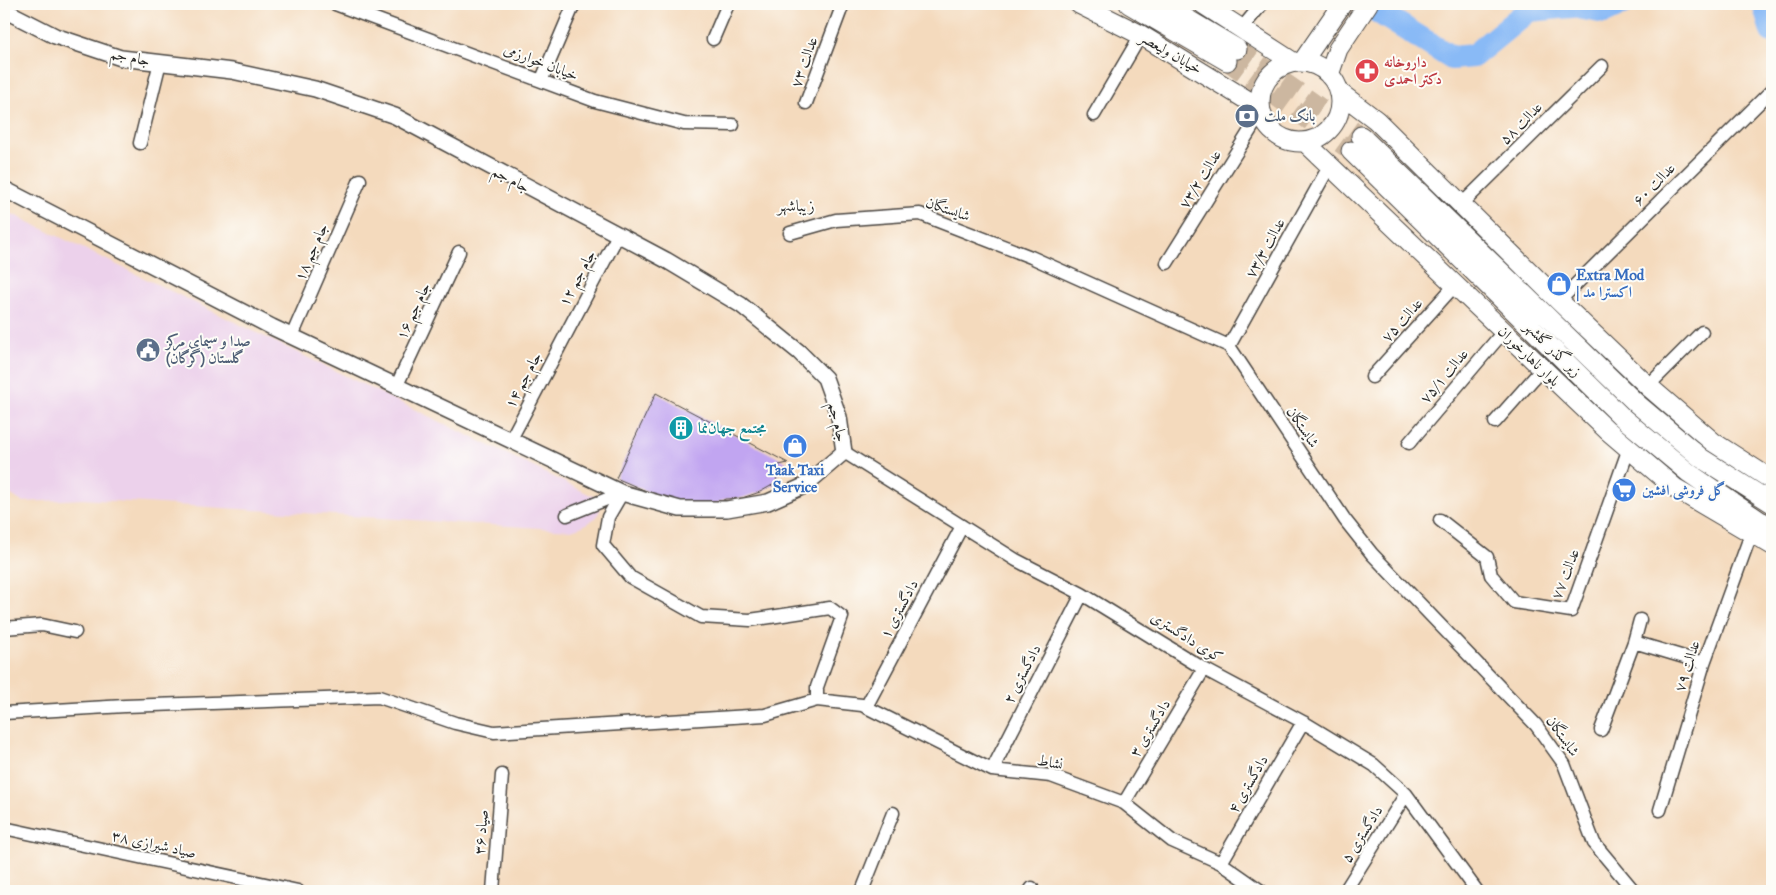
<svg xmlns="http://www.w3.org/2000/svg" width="1776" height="895" font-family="'IM FELL Great Primer',Amiri,serif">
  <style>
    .built { fill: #ecd1eb }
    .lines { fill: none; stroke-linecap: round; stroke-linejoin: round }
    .river { stroke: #89baf6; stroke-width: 24 }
    .building { fill: #c1a5f1 }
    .primary-tunnel { stroke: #ccb7a0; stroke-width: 19; stroke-dasharray: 19 9; stroke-linecap: butt }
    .minor-casing { stroke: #494541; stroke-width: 15 }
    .tertiary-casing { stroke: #494541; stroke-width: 18 }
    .primary-casing { stroke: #494541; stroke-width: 21 }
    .minor { stroke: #fff; stroke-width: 12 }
    .tertiary { stroke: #fff; stroke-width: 15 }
    .primary { stroke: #fff; stroke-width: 19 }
    .labels { text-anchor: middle; stroke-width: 4; stroke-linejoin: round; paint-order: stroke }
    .street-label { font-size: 15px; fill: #2b2b2b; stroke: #fdfcf7 }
    .health-label { font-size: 15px; font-weight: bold; fill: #be3a42; stroke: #fdfcf7; text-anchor: start }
    .service-label { font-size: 15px; font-weight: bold; fill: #4e5e75; stroke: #fdfcf7; text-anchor: start }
    .shop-label { font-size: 15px; font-weight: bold; fill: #366cbe; stroke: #fdfcf7; text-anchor: start }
    .culture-label { font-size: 15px; font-weight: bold; fill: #0d838f; stroke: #fdfcf7; text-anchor: start }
    .neighbourhood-label { font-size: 16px; fill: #2b2b2b; stroke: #fdfcf7 }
  </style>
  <rect width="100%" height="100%" fill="#fdfcf7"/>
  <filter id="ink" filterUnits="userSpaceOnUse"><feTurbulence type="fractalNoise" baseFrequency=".02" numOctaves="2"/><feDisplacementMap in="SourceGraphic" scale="10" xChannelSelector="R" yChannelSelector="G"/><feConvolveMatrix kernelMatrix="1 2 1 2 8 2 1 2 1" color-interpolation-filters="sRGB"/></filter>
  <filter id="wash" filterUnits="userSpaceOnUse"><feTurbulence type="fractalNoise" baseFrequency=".0096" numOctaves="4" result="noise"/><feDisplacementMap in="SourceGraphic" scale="20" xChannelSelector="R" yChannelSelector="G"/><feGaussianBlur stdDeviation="1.12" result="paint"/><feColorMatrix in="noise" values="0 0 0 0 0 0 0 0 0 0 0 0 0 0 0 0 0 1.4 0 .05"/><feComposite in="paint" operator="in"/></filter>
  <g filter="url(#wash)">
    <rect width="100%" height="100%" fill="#f4dabd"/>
    <path class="built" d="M4,210L603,501L597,517L583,526L571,530L83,499L22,502L4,490Z"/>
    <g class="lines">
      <path class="river" d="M1764,4L1772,31
        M1377,11L1452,58L1473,56L1529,10L1572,6L1605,12L1622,4"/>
    </g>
    <g id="blocks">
      <path class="building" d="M656,393L788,463L779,465L776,483L760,492L742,498L725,499L716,504L689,505L667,500L616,478Z"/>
    </g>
  </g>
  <g filter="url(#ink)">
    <use href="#blocks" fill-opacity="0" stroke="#494541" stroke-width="1"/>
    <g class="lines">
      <path class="primary-tunnel" d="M1237,49L1361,136
        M1227,61L1351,151"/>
      <defs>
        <path id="minor" d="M335,4L595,101L684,124L733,125
          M1242,28L1262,4
          M713,39L728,4
          M542,79L574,4
          M806,103L843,4
          M1094,115L1141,35
          M140,143L160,62
          M1462,204L1602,66
          M790,233L836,220L920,214L1031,257L1229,346L1345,520L1372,554L1536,725L1564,764L1594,843L1634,891
          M1167,263L1261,113
          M1559,301L1772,90
          M292,336L360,180
          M1229,346L1330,165
          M1372,377L1456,284
          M397,385L459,252
          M1648,386L1702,332
          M1495,422L1542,369
          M511,439L618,235
          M1409,443L1504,331
          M844,452L1016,560L1082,594L1204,669L1303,722L1374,765L1406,794L1477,891
          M567,515L622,493L608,517L603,545L630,577L701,617L750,620L830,608L842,617L817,687V700
          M1440,520L1487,557L1491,575L1514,602L1571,611L1629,448
          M4,628L42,625L75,632
          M1634,642L1704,663
          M866,707L962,526
          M4,713L125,706L379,697L455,723L494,732L765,715L817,700L862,705L992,770L1051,776L1124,803L1172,841L1221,863L1261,891
          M1601,730L1634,642L1640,620
          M992,770L1082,594
          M1124,803L1204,669
          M1660,810L1704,663L1751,534
          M4,828L298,891
          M1221,863L1303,722
          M493,891L502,775
          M862,891L893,813
          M1030,891L1032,888
          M1345,891L1406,794"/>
        <path id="tertiary" d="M4,10L55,36L121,58L232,71L315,89L395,116L666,260L741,305L799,352L825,378L839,417L844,452L804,486L768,502L727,509H680L622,493L272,327L4,189"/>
        <path id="primary" d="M1079,4L1141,35L1260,108
          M1129,4L1227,61
          M1162,4L1237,49
          M1203,4L1293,62
          M1303,61L1342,4
          M1260 102a40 40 0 1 1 80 0a40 40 0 1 1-80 0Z
          M1329,75L1338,49L1368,4
          M1339,92L1376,120L1559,301L1648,386L1713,442L1772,480
          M1361,136L1636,403L1701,458L1772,503
          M1305,142L1607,430L1675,488L1772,545
          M1351,151L1623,418L1689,473L1760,521L1772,526"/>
      </defs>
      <use href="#minor" class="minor-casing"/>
      <use href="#tertiary" class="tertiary-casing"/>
      <use href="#primary" class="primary-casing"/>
      <use href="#minor" class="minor"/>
      <use href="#tertiary" class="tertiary"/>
      <use href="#primary" class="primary"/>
    </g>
  </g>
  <defs>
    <symbol id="pharmacy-disc" viewBox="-11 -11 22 22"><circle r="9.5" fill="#e0444e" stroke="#fdfcf7"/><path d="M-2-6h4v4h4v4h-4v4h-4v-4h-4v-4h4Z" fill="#fff"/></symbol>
    <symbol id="bank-disc" viewBox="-11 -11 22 22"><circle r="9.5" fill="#5c6f8a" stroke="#fdfcf7"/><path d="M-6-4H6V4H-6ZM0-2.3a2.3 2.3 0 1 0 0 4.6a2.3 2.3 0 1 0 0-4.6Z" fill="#fff"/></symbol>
    <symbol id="shop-disc" viewBox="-11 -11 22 22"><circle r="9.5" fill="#3f7fe0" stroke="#fdfcf7"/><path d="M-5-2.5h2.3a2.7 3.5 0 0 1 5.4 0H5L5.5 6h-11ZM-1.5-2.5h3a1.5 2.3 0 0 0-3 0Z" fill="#fff"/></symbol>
    <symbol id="civic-disc" viewBox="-11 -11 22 22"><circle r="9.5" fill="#5c6f8a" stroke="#fdfcf7"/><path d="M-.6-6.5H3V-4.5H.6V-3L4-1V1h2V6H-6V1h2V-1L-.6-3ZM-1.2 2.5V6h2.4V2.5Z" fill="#fff"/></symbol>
    <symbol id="building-disc" viewBox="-11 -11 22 22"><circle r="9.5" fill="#0f9aa8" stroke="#fdfcf7"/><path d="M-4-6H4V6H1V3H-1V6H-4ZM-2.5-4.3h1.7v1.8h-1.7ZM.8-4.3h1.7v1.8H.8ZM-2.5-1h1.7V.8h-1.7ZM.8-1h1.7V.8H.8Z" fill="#fff"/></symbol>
    <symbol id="supermarket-disc" viewBox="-11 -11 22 22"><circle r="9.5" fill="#3f7fe0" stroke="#fdfcf7"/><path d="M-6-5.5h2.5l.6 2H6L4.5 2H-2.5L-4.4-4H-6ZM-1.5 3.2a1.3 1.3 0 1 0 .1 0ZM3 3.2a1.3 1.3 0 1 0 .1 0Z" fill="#fff"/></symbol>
  </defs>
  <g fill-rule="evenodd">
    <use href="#pharmacy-disc" x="1353" y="57" width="28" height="28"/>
    <use href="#bank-disc" x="1233" y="102" width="28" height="28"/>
    <use href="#shop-disc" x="1545" y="270" width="28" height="28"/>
    <use href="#civic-disc" x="134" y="336" width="28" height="28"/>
    <use href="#building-disc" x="667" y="414" width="28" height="28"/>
    <use href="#shop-disc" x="781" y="432" width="28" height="28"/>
    <use href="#supermarket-disc" x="1610" y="476" width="28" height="28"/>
  </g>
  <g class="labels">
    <g class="street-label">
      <text transform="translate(1171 53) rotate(30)" y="5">خیابان ولیعصر</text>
      <text transform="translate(130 57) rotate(11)" y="5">جام جم</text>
      <text transform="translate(541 62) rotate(21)" y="5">خیابان خوارزمی</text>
      <text transform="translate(804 62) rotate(-70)" y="5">عدالت ۷۳</text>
      <text transform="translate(1521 123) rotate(-45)" y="5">عدالت ۵۸</text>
      <text transform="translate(511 179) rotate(28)" y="5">جام جم</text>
      <text transform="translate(1200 179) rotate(-58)" y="5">عدالت ۷۳/۲</text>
      <text transform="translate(1654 184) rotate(-45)" y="5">عدالت ۶۰</text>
      <text transform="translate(948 209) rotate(19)" y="5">شایستگان</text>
      <text transform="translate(1265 248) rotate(-61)" y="5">۷۳/۳ عدالت</text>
      <text transform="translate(311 252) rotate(-66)" y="5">۱۸ جام جم</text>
      <text transform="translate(577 278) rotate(-62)" y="5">۱۲ جام جم</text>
      <text transform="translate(413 311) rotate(-65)" y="5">۱۶ جام جم</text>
      <text transform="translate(1402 320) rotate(-48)" y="5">۷۵ عدالت</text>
      <text transform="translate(1553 349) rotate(44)" y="5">زیر گذر گلشهر</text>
      <text transform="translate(1529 356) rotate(44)" y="5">بلوار ناهارخوران</text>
      <text transform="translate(1444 376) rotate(-50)" y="5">۷۵/۱ عدالت</text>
      <text transform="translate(523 380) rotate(-62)" y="5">۱۴ جام جم</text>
      <text transform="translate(838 422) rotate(77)" y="5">جام جم</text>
      <text transform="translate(1303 427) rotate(56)" y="5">شایستگان</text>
      <text transform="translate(1565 574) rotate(-68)" y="5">عدالت ۷۷</text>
      <text transform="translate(899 609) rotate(-62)" y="5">دادگستری ۱</text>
      <text transform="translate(1187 637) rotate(32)" y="5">کوی دادگستری</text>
      <text transform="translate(1687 666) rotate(-72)" y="5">عدالت ۷۹</text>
      <text transform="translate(1022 674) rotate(-63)" y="5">دادگستری ۲</text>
      <text transform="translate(1150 728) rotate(-59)" y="5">دادگستری ۳</text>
      <text transform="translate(1563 736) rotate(55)" y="5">شایستگان</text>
      <text transform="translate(1050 762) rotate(12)" y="5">نشاط</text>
      <text transform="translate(1248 784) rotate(-60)" y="5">دادگستری ۴</text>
      <text transform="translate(481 832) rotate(-85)" y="5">صیاد ۳۶</text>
      <text transform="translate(1362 834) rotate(-58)" y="5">دادگستری ۵</text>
      <text transform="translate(154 844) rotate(12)" y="5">صیاد شیرازی ۳۸</text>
    </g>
    <g class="health-label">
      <text x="1384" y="67">داروخانه<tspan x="1384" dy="17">دکتر احمدی</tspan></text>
    </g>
    <g class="service-label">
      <text x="1264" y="121">بانک ملت</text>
      <text x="166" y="346">صدا و سیمای مرکز<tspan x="166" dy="17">گلستان (گرگان)</tspan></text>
    </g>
    <g class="shop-label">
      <text x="1576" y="280">Extra Mod<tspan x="1576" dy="17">| اکسترا مد</tspan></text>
      <text x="795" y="475" text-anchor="middle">Taak Taxi<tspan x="795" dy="17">Service</tspan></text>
      <text x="1642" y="495">گل فروشی افشین</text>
    </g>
    <g class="culture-label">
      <text x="698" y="433">مجتمع جهان‌نما</text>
    </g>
    <g class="neighbourhood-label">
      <text x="796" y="211">زیباشهر</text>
    </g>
  </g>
  <rect width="1776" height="895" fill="none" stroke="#fdfcf7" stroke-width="20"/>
</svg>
